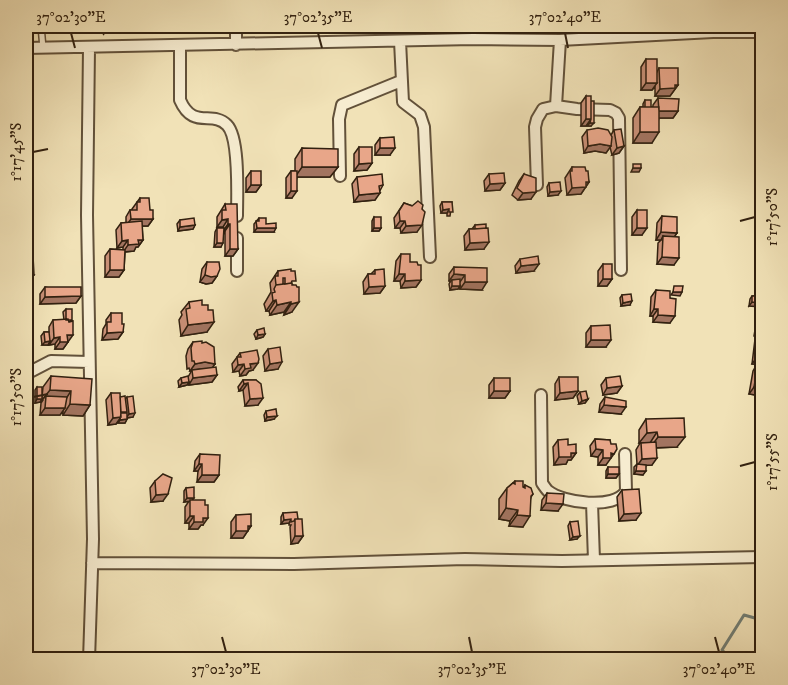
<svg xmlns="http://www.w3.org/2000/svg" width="788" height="685" font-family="'IM FELL DW Pica',serif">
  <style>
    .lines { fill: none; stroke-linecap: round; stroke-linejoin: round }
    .stream { stroke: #727e74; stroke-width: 3 }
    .service-casing { stroke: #62513a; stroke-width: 8 }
    .minor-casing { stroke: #62513a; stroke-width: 14 }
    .path { stroke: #322110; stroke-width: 1.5; stroke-dasharray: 1.5 3; stroke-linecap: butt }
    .service { stroke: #f6ecd0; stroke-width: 5 }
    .minor { stroke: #f6ecd0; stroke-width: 10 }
    .wall { fill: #c88f76; stroke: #322110; stroke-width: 1.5 }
    .shaded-wall { fill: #a27460; stroke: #322110; stroke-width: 1.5 }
    .building { fill: #e8a689; stroke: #322110; stroke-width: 1.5 }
    .ticks { fill: none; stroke: #322110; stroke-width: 2 }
    .neatline { fill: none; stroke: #322110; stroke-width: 2 }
    .ticks-label { font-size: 15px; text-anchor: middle; fill: #322110 }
  </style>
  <rect width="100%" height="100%" fill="#f1e2b7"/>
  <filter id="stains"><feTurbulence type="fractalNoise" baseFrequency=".00333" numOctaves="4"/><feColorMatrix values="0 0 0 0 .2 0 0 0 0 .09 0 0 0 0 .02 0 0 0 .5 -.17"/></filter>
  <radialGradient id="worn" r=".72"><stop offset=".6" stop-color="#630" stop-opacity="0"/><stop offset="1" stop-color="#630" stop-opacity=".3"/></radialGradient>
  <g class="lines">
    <path class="stream" d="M732,660L722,650L744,615L762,620"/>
    <defs>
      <path id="service" d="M41,26L43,48"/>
      <path id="minor" d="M236,26V45
        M713,32H762
        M400,41L403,102L420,115L424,127L430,257
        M180,46V100C193,130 212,110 227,125C240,138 237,197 237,216
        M26,48L473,39L560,40L713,32L715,26
        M89,48L87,215L93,539L89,660
        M556,106L560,40
        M340,176L339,119L342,105L401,81
        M537,185L535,127L537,119L543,109L556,106L577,109L610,110L616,113L619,118L621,270
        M237,238V271
        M26,374L51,361L89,362
        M541,395L542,483C544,486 546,489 548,491C563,503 615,510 626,491L625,454
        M592,503L594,560
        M92,563L294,564L465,559L562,561L762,557"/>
    </defs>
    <use href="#service" class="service-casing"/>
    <use href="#minor" class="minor-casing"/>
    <path class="path" d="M103,35L114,26"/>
    <use href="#service" class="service"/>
    <use href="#minor" class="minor"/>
  </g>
  <path class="wall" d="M646,59L657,72L659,68L678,85L670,96H655V87L652,90H641V67Z
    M586,96L591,126H587V124L586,126H581V103Z
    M658,98L678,111L673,118H659L652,143H633V118L640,107H643V104L645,100L651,107H653V105Z
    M587,130L611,135L614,130L624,146L619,153L612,155L610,147L606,153L595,151L584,153L582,137Z
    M380,138L390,155H375V145Z
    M359,147L372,163L367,170L354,171V154Z
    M302,148L338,167L330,177H297L292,198H286V178L291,171H295V159Z
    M572,167L586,171L589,182L581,194L567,195L565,178Z
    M251,171L261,185L256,192H246V178Z
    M489,174L505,183L500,190L485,191L484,181Z
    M524,174L531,199L518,200L512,195L519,181Z
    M357,177L383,185L375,200L354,202L352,184Z
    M549,183L558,195L548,196L547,187Z
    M140,198L150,210L153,219L148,226H142L143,240L138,247H136L134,251L125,252L124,270L119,277H105V256L110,249L123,250V247L117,248L116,230L121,223H126V217L130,210H132V209Z
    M442,202H452L450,216H447V213H441L440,206Z
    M404,203L422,209L417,232L401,233L400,228H395L394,218Z
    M225,204L238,249L233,256H225V231H224L221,247H214L215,232L217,228H223V227H217V217Z
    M637,210L642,235H632V217Z
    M662,216L677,233L674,237V265L657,264L658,243L661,240H656L657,223Z
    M374,217L381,228L379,231H372V221Z
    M259,218L266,224L274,232H254V224Z
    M180,220L195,225L193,229L178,231L177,224Z
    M475,225L484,249L465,250L464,236L469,229H472Z
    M401,254L410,262L421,280L416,287L401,288L400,281H394L396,261Z
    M520,259L534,271L516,273L515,266Z
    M207,262L217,276L212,283L206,284L200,282L202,269Z
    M603,264L612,279L607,286H598V271Z
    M454,267L482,290L460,289V286L458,289L450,290L449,284L450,282L449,281V274Z
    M375,270L385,286L380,293L364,294L363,282L368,274H371Z
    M278,271L293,285L292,312L284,315V312L270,315L269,311H266L264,304L271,292L270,283Z
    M45,287L81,296L76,303L40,304V294Z
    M656,290L670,298V323L653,322V316H650L651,297Z
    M622,295L630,305L621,306L620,298Z
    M752,296H762L749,306L750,299Z
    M189,302L207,332L181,336L179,320L182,315L181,312Z
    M66,309L71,321L68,342L63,349H55V344L49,345V343L48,345H42L41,336L44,332H49V327L53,320H64L63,312Z
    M111,313L123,332L118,339L102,340L103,329L106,324V320Z
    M591,326L606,347H586V333Z
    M758,326L762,327L761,396L749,394L753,371L757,364H752L755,339L757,337L754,336L755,330Z
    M257,330L265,334L263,337L256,339L254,334Z
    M193,342L215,364L212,367L217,375L212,382L189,385L188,383L187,385L179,387L178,381L181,378L188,377L192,370L190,371L189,368L187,369L186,356L188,349Z
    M268,349L278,369L265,371L263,356Z
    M240,353L253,370L249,371L246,375L240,376L239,371L233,372L232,364Z
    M51,376L90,405L83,416L63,415V411L60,415H40L41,403L43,400L42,399L40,402L35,403V390L37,387L42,397L43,387Z
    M559,377L578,391L573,398L555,400V384Z
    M494,378L510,391L505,398H489V385Z
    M606,378L622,386L617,393L603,395L601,385Z
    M243,380H256L258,405L245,406L243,390L239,391L238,387Z
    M580,392L588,399L585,403L579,404L577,396Z
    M111,393L125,399L127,397L133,417L127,418V419L125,423H118V422L116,424L108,425L106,400Z
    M605,397L621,414L599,412L600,404Z
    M266,411L274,419L265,421L264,415Z
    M646,419L677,447L656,448L652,465H646L643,475L634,474V467L637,464L636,450L640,443H639V430Z
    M595,439L610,440L606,465H598V457L591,456L590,446Z
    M558,440L568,445L576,453L571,460H568L566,464L554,465L553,447Z
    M200,454L219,475L214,482H197L198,471H194L195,461Z
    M608,467L619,474L616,478H606V471Z
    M155,481L163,501L151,502L150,488Z
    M515,481L524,487L525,485L533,494L531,497L523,527L509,526L510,521L499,519V499L507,488Z
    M186,488L203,525H201L198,529H189V523H185V507L189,501L184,502V491Z
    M622,490L636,520L619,521L617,497Z
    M547,493L558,511L541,510L542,500Z
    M283,513L298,519L303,536L298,543L291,544L290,527L291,525H289V523L281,524V517Z
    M236,515L251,526L243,538H231V522Z
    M570,522L577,539L570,540L568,526Z"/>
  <path class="shaded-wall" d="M646,83H657L652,90H641Z
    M675,85H678L670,96H655L660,89Z
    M658,111H678L673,118H653Z
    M586,119H591L586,126H581Z
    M590,123H594L591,126H587Z
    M640,132H659L652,143H633Z
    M600,144L611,146L606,153L595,151L584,153L588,146Z
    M624,146L619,153L612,155L617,148Z
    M380,148H395L390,155H375Z
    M372,163L367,170L354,171L359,164Z
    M302,167H338L330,177H295Z
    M633,168H641L639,172H631Z
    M586,182H589L581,194L567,195L572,188Z
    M505,183L500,190L485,191L490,184Z
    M251,185H261L256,192H246Z
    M291,191H297L292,198H286Z
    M561,191L558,195L548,196L550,192Z
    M536,192L531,199L518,200L523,193Z
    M380,193L375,200L354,202L359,195Z
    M449,209L447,213H441L443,210Z
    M131,219H153L148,226H126Z
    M228,219L223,227H217L222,220Z
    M400,221H405L400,228H395Z
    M228,224H230L225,231H223Z
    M195,225L193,229L178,231L180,227Z
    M422,225L417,232L401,233L406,226Z
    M257,228H276L274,232H254Z
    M374,228H381L379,231H372Z
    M637,228H647L642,235H632Z
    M661,232L677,233L672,240L663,236L661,240H656Z
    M26,237H31L26,244Z
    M128,240L123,247L117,248L122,241Z
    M138,240H143L138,247H136L134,251L123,252L128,245Z
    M489,242L484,249L465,250L470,243Z
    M217,243H223L221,247H214Z
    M230,249H238L233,256H225Z
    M662,257L679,258L674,265L657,264Z
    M539,264L534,271L516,273L521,266Z
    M110,270H124L119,277H105Z
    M399,274H405L400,281H394Z
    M454,274L465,275L460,282L452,280L450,282L449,281Z
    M26,275H34L26,285Z
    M205,275L217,276L212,283L206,284L200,282Z
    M603,279H612L607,286H598Z
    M421,280L416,287L401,288L405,281Z
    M465,282H487L482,290L460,289Z
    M385,286L380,293L364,294L369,287Z
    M452,286H460L458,289L450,290Z
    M673,292H682L680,296L671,295Z
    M81,296L76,303L40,304L45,297Z
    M276,300L269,311H266L273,301Z
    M632,301L630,305L621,306L623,303Z
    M291,302L284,312L270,315L277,305Z
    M299,302L292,312L284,315L291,304Z
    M752,302L762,303V307L749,306Z
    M654,309H658L653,316H650Z
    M658,315L675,316L670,323L653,322Z
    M214,322L207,332L181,336L188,325Z
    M123,332L118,339L102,340L107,333Z
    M265,334L263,337L256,339L258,335Z
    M67,335H73L63,349H55L60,342Z
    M60,337L55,344L49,345L54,338Z
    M591,340H611L606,347H586Z
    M50,341L48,345H42L45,342Z
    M757,357H762V365L752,364Z
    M205,362L215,364L210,371L200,369L190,371L195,364Z
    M282,362L278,369L265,371L270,364Z
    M258,363L253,370L249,371L246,375L240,376L245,369L250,364Z
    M244,364L239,371L233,372L238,365Z
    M217,375L212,382L189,385L193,378Z
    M189,382L187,385L179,387L182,383Z
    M248,383L243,390L239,391L244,384Z
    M622,386L617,393L603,395L607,388Z
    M754,387L762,388V394L761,396L749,394Z
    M50,390L71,391L64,402L46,396L42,400Z
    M494,391H510L505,398H489Z
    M578,391L573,398L555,400L560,393Z
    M263,398L258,405L245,406L250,399Z
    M37,399H42L40,402L35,403Z
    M588,399L585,403L579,404L582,401Z
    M70,404L90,405L83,416L63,415Z
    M604,405L626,407L621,414L599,412Z
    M45,408H65L60,415H40Z
    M135,413L133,417L126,418L129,414Z
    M277,416L274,419L265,421L267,417Z
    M121,417L116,424L108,425L113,418Z
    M127,419L125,423H118L120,420Z
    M657,432L650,443H639L647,433Z
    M658,437H685L677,447L650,448Z
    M596,449L603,450L598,457L591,456Z
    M571,453H576L571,460H568L566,464L554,465L559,457Z
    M611,453L614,454L606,465H598L603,458Z
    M657,458L652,465L637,466L642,459Z
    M199,464H202L198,471H194Z
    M636,471H646L643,475L634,474Z
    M608,474H619L616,478H606Z
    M202,475H219L214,482H197Z
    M168,494L163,501L151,502L156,495Z
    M187,498H194L192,501L184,502Z
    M546,503L563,504L558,511L541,510Z
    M506,508L518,510L510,521L499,519Z
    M641,513L636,520L619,521L624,514Z
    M517,515L530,516L523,527L509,526Z
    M190,516H194L189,523H185Z
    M203,518H208L203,525H201L198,529H189L194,522Z
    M291,519L289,523L281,524L284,520Z
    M248,526H251L243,538H231L236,531Z
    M295,536H303L298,543L291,544Z
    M580,536L577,539L570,540L573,537Z"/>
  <path class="building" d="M646,59H657V83H646Z
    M659,68H678V85H675V88L660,89Z
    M586,96H591V119H586Z
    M658,98L679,99L678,111H659Z
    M645,100H651V107H645Z
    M591,101H594V123H590L591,119Z
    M640,107H659V132H640Z
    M598,128L608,130L612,137L611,146L600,144L588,146L587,130Z
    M621,129L624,146L617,148L614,130Z
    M394,137L395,148H380V138Z
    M359,147H372V163L359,164Z
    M302,148L338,149V167H302Z
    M633,164H641V168H633Z
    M572,167H585L586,171H588L589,182H586V187L572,188L570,171H572Z
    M251,171H261V185H251Z
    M291,171H297V191H291Z
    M504,173L505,183L490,184L489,174Z
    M382,174L383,185L379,186L380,193L359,195L357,177Z
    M524,174L536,178V192L523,193L517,188Z
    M560,182L561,191L550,192L549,183Z
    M140,198H149L150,210H153V219H131L130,210H137V202H140Z
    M418,201L423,205L422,209L425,212L422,225L406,226L405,221H400L399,211L404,203L412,206Z
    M442,202H452L453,212H449V209L443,210Z
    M225,204H237L238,249H230V224H228V219L222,220V210H226Z
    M637,210H647V228H637Z
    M662,216L677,217V233L661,232Z
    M374,217H381V228H374Z
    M194,218L195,225L180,227V220Z
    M259,218H266V224L276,223V228H257L256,221H259Z
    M142,221L143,240H138L139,244L128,245V240L122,241L121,223Z
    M486,224V228L475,229V225Z
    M26,228L32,229L31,237H26Z
    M217,228H224L223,243H217Z
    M488,228L489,242L470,243L469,229Z
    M663,236L679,237V258L662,257Z
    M110,249L125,250L124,270H110Z
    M26,251H29V256H33L34,275H26Z
    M401,254H410V262H417L418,265H421V280L405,281V274H399Z
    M538,256L539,264L521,266L520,259Z
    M207,262H219L220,269L217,276L211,277L205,275Z
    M603,264H612V279H603Z
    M454,267L487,268V282H465V275L454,274Z
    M291,269V271H295L296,281H292L291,283L285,284V278H283V284L276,285L275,276H278V271Z
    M384,269L385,286L369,287L368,274H375V270Z
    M460,279V286H452V280Z
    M292,283V285H296L297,287H299V302L291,304V302L277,305L276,300L273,301L272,293L275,292L274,289L276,285Z
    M674,286H683L682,292H673Z
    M45,287H81V296L45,297Z
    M656,290L670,291V298L676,299L675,316L658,315V309H654Z
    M631,294L632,301L623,303L622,295Z
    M752,296H762V303L752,302Z
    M202,300V305H208V310H213L214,322L188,325L186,309L190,308L189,302Z
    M26,308L27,326H26Z
    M66,309H72V320H66Z
    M111,313H122V324H124L123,332L107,333V322H111Z
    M68,319L69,322L73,321V335H67L68,342H60V337L54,338L53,320Z
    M610,325L611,340H591V326Z
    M758,326L762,327V333L760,332V334L756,333Z
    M264,328L265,334L258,335L257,330Z
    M44,332H49L50,341L45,342Z
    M760,332L762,333V357H757Z
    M202,341V343L206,342L214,347L215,364L205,362L195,364L194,361H192L191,348L193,342Z
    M280,347L282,362L270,364L268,349Z
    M257,350L259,359L258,363L250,364L251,368L245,369L244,364L238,365L237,357H241L240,353Z
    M758,364L762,365V388L754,387Z
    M216,367L217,375L193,378L192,370Z
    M51,376L92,379L90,405L70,404L71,391L50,390Z
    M188,376L189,382L182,383L181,378Z
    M620,376L622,386L607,388L606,378Z
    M559,377H578V391L560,393Z
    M494,378H510V391H494Z
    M243,380H256L261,384L263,398L250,399L248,383L244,384Z
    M37,387H42V399H37Z
    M586,391L588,399L582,401L580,392Z
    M111,393H120L121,417L113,418Z
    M46,396L67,397L65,408H45Z
    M125,396L127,412H121L120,397Z
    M133,396L135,413L129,414L127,397Z
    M605,397L626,401V407L604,405Z
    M276,409L277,416L267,417L266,411Z
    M121,413H127V419L120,420Z
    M684,418L685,437H658L657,432L647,433L646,419Z
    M568,439V445L576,444V453H571V457H559L558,440Z
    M595,439L610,440L611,444H616L617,449L614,454L611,453V458H603V450L596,449Z
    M656,442L657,458L642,459L641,443Z
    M200,454L220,455L219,475H202V464H199Z
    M637,464L646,465V471H636Z
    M608,467H619V474H608Z
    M163,474L172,478L168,494L156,495L155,481Z
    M515,481H523V487L525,488V485L531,488L533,494L531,496L530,516L517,515L518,510L506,508L507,488L513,483L515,484Z
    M194,487V498H187L186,488Z
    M639,489L641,513L624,514L622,490Z
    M547,493L564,494L563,504L546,503Z
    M190,500H205V505H208V518H203V522H194V516H190Z
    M297,512L298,519H295L294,521L291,522V519L284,520L283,513Z
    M251,514V526H248V531H236V515Z
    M295,519H302L303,536H295Z
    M578,521L580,536L573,537L570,522Z"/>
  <path class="ticks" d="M71,33L75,48M318,33L322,48M565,33L568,48M33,152L48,149M740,221L755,217M33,397L48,394M740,466L755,462M222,637L226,652M469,637L472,652M715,637L719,652"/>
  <rect width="788" height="685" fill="none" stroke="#f1e2b7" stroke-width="66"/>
  <rect x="33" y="33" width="722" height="619" class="neatline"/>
  <g class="ticks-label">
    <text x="71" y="22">37°02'30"E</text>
    <text x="318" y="22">37°02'35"E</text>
    <text x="565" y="22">37°02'40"E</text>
    <text transform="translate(16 152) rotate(-90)" y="5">1°17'45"S</text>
    <text transform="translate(772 217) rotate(-90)" y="5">1°17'50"S</text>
    <text transform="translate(16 397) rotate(-90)" y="5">1°17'50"S</text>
    <text transform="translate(772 462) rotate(-90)" y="5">1°17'55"S</text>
    <text x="226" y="674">37°02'30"E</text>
    <text x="472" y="674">37°02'35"E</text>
    <text x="719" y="674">37°02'40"E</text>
  </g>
  <rect width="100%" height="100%" filter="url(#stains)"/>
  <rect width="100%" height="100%" fill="url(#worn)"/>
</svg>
